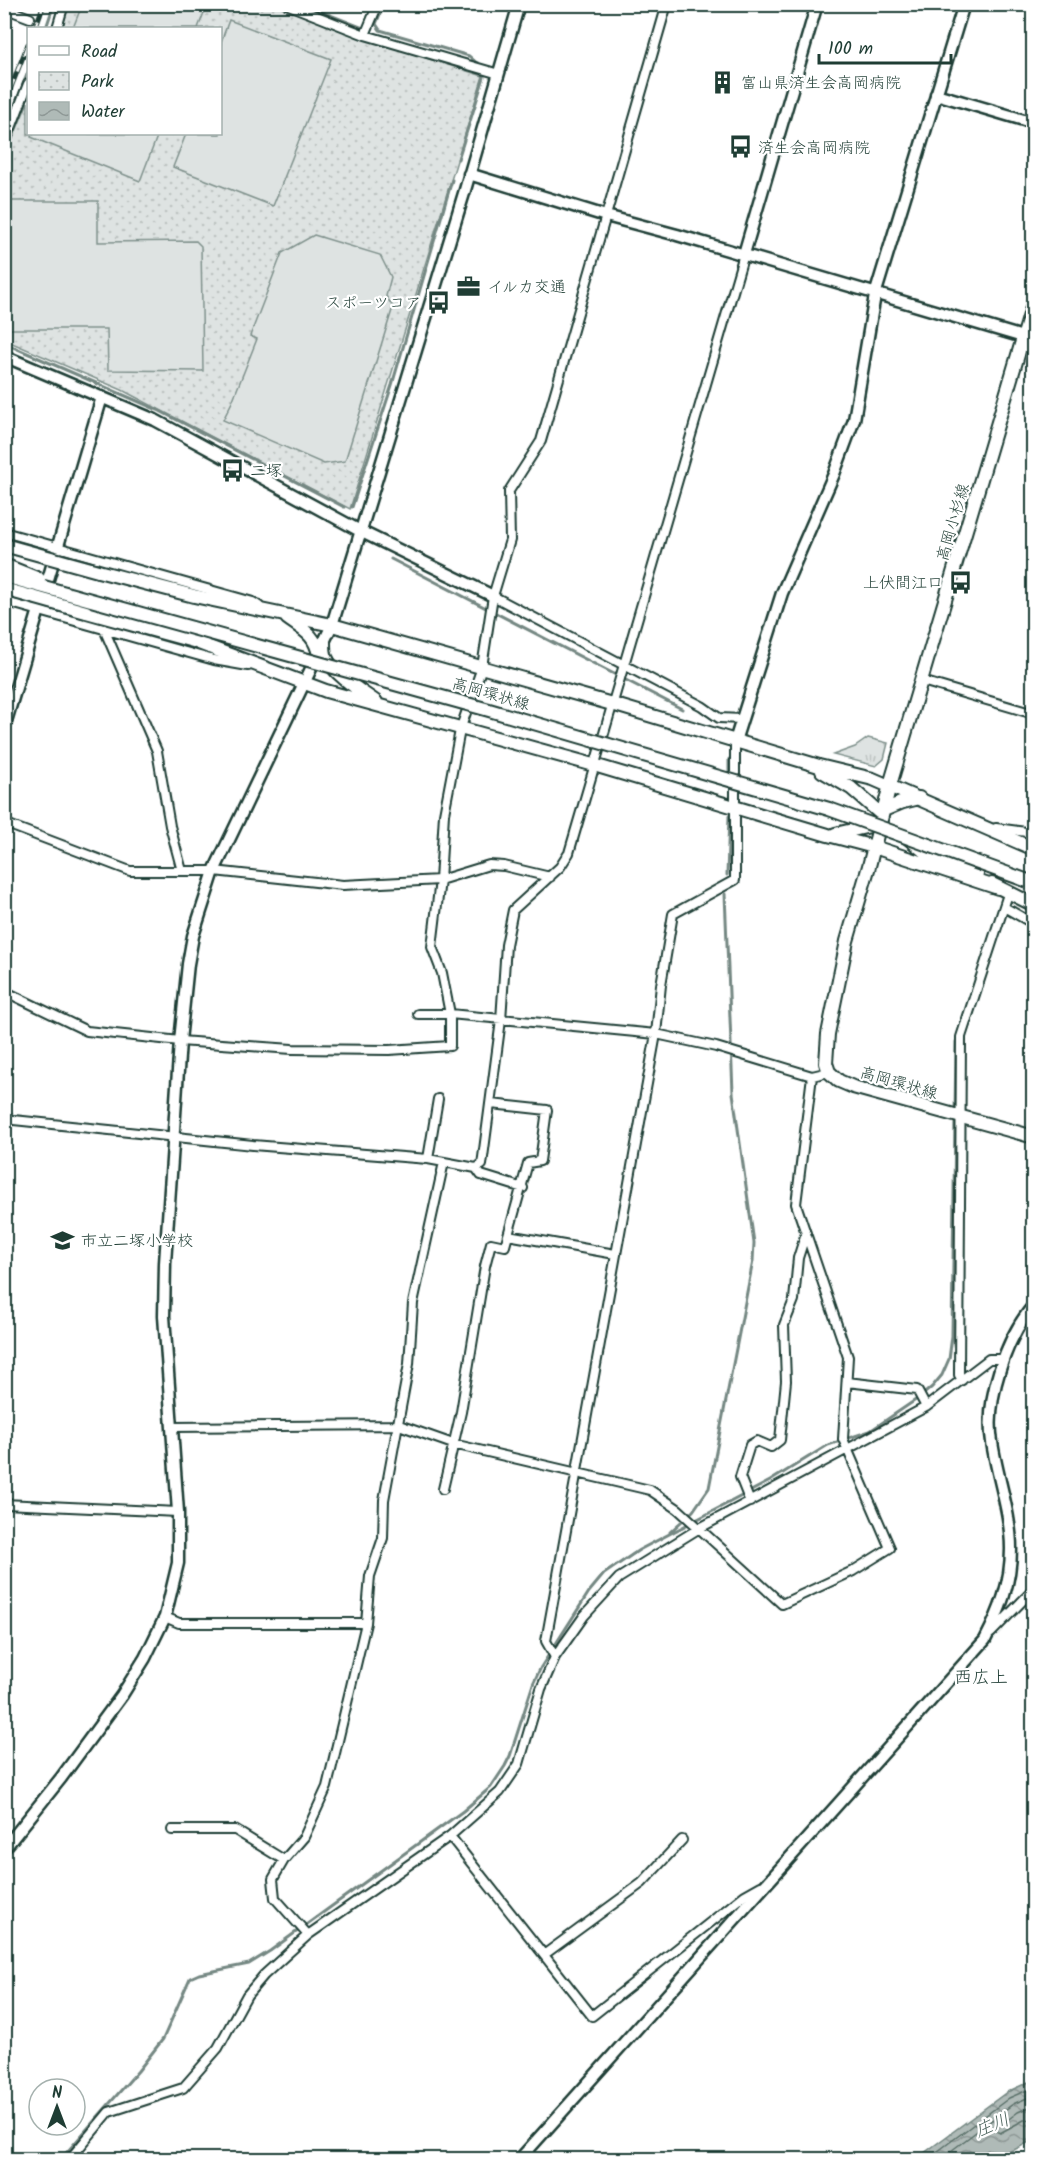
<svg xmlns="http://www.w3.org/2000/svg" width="1038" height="2164" font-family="Kalam,'Klee One',sans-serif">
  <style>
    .grass { fill: url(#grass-tufts); stroke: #7e908b; stroke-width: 1.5 }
    .park { fill: url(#park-dots); stroke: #7e908b; stroke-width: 1.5 }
    .garden { fill: #dee3e2; stroke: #7e908b; stroke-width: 1.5 }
    .water { fill: url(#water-waves); stroke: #758883; stroke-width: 1.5 }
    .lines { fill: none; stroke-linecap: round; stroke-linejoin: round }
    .shore { stroke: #596f68; stroke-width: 1.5 }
    .stream { stroke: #758883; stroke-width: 3 }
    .street-casing { stroke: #1f3d34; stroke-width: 12 }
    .secondary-casing { stroke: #1f3d34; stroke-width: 15 }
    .primary-casing { stroke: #1f3d34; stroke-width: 16 }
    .street { stroke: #fff; stroke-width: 8 }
    .secondary { stroke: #fff; stroke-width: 10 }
    .primary { stroke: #fff; stroke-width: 12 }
    .rail-casing { stroke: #1f3d34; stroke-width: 5 }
    .rail { stroke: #fff; stroke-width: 3; stroke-dasharray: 9; stroke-linecap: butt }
    .primary-bridge-casing { stroke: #1f3d34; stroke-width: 16; stroke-linecap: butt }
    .primary-bridge { stroke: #fff; stroke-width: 12 }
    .labels { text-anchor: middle; stroke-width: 4.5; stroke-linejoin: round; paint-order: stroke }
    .poi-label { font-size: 16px; fill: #1f3d34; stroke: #fff; text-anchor: start }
    .street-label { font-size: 16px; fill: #1f3d34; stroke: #fff }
    .neighbourhood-label { font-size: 18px; fill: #1f3d34; stroke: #fff }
    .water-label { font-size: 18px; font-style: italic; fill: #4a625b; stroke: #fff }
  </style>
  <defs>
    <pattern id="grass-tufts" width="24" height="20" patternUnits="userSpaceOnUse" patternTransform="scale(1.5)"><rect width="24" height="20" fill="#dee3e2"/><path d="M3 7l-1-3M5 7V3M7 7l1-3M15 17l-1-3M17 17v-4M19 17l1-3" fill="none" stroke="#bec4c2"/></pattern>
    <pattern id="park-dots" width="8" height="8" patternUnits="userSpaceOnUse" patternTransform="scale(1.5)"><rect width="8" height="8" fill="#dee3e2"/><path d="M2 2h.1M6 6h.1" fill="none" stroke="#bec4c2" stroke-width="1.8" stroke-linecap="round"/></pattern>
    <pattern id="water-waves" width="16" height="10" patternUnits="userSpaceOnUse" patternTransform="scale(1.5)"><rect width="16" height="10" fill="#afbab7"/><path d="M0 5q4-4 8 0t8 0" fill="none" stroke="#8e9896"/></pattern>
  </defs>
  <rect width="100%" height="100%" fill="#fff"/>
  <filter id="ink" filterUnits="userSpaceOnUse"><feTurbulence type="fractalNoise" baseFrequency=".0167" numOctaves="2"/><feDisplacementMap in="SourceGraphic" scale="12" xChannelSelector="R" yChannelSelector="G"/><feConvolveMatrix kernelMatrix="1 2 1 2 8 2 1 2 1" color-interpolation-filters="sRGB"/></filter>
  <g filter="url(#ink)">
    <path class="grass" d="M868,738L888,743L884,759L876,766L833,755L855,747Z"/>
    <path class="park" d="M69,5H276L357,36L483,76L350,509L122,390L5,340L4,160L28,102V134H220V28H62Z"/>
    <path class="garden" d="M82,5V4L207,5L198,28H73Z
      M229,20L331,59L273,206L173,167L186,134H220L221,42Z
      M32,134H158L140,181L31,137Z
      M5,201H98V242L196,241L201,246L203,371L108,370L107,329H5Z
      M314,235L380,255L391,277L386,296L393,307L345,461L324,464L223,420L232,402L257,339L250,336L282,253Z"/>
    <path class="water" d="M1033,2080V2140L997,2159H916L1007,2092Z"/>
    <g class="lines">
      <path class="shore" d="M1034,2105L1018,2112L997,2128L996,2131L1000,2133L1024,2120L1034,2119
        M926,2160L1009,2098L1034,2087
        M939,2160L1013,2104L1034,2095"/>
      <path class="stream" d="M302,4L363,28H368
        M384,4L376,24L380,30L469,56L478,64L484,77L458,159
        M46,28L54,4
        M4,133L28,72
        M4,343L158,410L344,507
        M352,507L392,385L452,180
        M391,559L682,709
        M729,759V777
        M1033,822L1034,820
        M727,875L729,816
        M955,1112L956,1042L984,955
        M670,1532L693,1511L709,1488L753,1261L754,1243L733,1093L725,894
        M60,2160L138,2071L163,2039L190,1978L199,1974L249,1964L270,1951L463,1811L491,1787L505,1766L510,1756L533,1684L541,1667L589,1592L604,1574L639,1550L770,1481L828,1445L870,1431L920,1397L932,1387L942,1375L949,1359L952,1336L955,1118"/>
      <defs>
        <path id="street" d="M286,4L365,35L499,74
          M4,8L30,18
          M57,28L64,4
          M365,35L378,4
          M4,146L28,84
          M4,532L253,602L259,606
          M493,596L702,706L719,718L742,719
          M4,601L214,660L248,666
          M104,629L157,751L170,826L182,871H214L343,885L440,880L489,865L504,866L550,877
          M922,681L1034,714
          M4,823L130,871H182
          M996,828L1034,833
          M1004,907L1034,924
          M4,991L87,1031L180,1041L292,1049L389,1050L450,1046V1014L442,973L432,947L440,880L444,814L460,730L482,667L493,596L510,540L509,491L541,441L667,4
          M418,1014H450L656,1034L716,1047L812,1076L829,1072
          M4,1119L253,1145L428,1159L476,1168L482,1165L501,1020L506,945L513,910L560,867L569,853L744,254
          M428,1159L438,1099
          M476,1168L481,1175L523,1188
          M508,1235L615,1254
          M962,1380L959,1375L961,1037L1008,894
          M847,1382L917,1390L926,1407
          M172,1427L399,1425L453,1444L650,1490L678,1509L782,1604L853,1571L890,1548L843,1439L848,1357L796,1204L812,1076
          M443,1489L461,1412L485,1266L491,1243L505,1246L528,1163L540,1161L547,1110L491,1104
          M750,1502L740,1477L750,1445L757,1441L771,1447L780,1440L786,1381L784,1325L794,1300L798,1258L806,1233
          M4,1504L178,1512
          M165,1617L179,1623H366
          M991,1633L1034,1589
          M555,1657L546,1641L656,1034L661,985L673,914L735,880V741
          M172,1830H235L284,1860
          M450,1836L592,2016L745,1895L761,1886
          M308,1935L275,1898L273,1879L284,1860L304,1837L327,1787L366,1623L370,1576L383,1538L384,1500L409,1364L413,1303L444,1162
          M545,1954L642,1883L682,1840
          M69,2160L109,2112L183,2088L218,2048L247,1995L264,1975L308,1935L450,1836L500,1792L519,1764L541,1689L555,1657L584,1616L619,1578L698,1529L926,1407L989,1359H1004"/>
        <path id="secondary" d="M936,94L1034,123
          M469,174L606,216L677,235L1023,337
          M744,254L817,4
          M4,356L155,420L362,532L493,596
          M4,728L102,397
          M735,741L782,593L834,474L854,420L875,295L964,4
          M4,1849L61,1778L122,1695L145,1658L165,1617L178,1563V1512L164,1316L165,1263L180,1041L188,964L193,936L214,871L332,625L465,190L519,4
          M519,2160L985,1640C1000,1611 1011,1583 1011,1549C1011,1513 997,1477 992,1442C985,1399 1006,1337 1034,1305"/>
        <path id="primary" d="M1034,301L890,785L869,866L847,941L828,1034L826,1063L829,1072L839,1081L853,1087L1034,1137
          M98,571L194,596L332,625L612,704L819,766L873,779L1034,849
          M86,612L193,641L326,691L594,765L828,835L874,847L998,888
          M287,618C303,630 315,634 319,655
          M324,642C324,647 324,653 326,657C332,673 362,692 376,702
          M822,771L851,788L882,815
          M884,810L903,802L919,798
          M835,834L879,824
          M908,838L924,851L977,874
          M992,884L1034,905"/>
      </defs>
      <use href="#street" class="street-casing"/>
      <use href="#secondary" class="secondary-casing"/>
      <use href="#primary" class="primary-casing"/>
      <use href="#street" class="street"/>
      <use href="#secondary" class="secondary"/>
      <use href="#primary" class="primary"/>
      <defs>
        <path id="rail" d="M35,28L44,4
          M4,105L28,44"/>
      </defs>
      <use href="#rail" class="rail-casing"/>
      <use href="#rail" class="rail"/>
      <defs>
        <path id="primary-bridge" d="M4,545L98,571
          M4,565L39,579
          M4,576L489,710L829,809L1028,881
          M4,589L86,612"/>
      </defs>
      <use href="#primary-bridge" class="primary-bridge-casing"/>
      <use href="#primary-bridge" class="primary-bridge"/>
    </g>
  </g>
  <defs>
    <symbol id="building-bare" viewBox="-9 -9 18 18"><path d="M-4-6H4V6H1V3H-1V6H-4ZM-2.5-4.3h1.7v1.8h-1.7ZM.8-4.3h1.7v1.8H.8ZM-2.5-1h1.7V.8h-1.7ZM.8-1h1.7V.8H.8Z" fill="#1f3d34" stroke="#fff" stroke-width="2.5" paint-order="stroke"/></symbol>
    <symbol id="bus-bare" viewBox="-9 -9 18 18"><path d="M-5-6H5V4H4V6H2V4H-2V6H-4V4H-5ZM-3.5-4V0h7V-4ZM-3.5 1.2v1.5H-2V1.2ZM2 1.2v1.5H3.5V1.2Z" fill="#1f3d34" stroke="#fff" stroke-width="2.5" paint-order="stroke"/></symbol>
    <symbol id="office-bare" viewBox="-9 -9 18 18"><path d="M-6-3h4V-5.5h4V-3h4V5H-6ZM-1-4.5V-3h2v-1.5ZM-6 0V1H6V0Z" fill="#1f3d34" stroke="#fff" stroke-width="2.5" paint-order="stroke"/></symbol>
    <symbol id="school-bare" viewBox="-9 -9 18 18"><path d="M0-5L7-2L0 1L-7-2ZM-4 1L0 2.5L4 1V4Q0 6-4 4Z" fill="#1f3d34" stroke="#fff" stroke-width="2.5" paint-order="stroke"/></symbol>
  </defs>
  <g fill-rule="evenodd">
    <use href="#building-bare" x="706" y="66" width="33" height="33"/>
    <use href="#bus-bare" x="724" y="130" width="33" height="33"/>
    <use href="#office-bare" x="452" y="270" width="33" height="33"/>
    <use href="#bus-bare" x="422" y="286" width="33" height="33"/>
    <use href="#bus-bare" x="216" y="454" width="33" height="33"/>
    <use href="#bus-bare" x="944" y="566" width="33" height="33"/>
    <use href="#school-bare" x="46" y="1224" width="33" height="33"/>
  </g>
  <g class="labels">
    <g class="poi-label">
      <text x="741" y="88">富山県済生会高岡病院</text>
      <text x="758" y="153">済生会高岡病院</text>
      <text x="487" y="292">イルカ交通</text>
      <text x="421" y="308" text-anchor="end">スポーツコア</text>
      <text x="250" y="476">二塚</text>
      <text x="943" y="588" text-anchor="end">上伏間江口</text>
      <text x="81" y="1246">市立二塚小学校</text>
    </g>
    <g class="street-label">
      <text transform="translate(952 522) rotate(-74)" y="6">高岡小杉線</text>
      <text transform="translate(491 693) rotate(16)" y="6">高岡環状線</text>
      <text transform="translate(899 1082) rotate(16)" y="6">高岡環状線</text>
    </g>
    <g class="neighbourhood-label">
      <text x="981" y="1683">西広上</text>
    </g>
    <g class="water-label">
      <text transform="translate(992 2125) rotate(-23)" y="6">庄川</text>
    </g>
  </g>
  <rect width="1038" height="2164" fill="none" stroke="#fff" stroke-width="24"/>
  <rect x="12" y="12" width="1014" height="2140" fill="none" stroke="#1f3d34" stroke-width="2" filter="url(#ink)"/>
  <rect x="27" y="27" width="195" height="108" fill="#ffffff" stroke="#a5b1ae" stroke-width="1.5"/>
  <rect x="39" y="46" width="30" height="9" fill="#ffffff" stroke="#a5b1ae" stroke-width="1.5"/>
  <text x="81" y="57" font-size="18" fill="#1f3d34">Road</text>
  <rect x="39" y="72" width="30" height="18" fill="url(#park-dots)" stroke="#a5b1ae" stroke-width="1.5"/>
  <text x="81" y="87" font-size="18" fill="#1f3d34">Park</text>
  <rect x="39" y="102" width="30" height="18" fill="url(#water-waves)" stroke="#a5b1ae" stroke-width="1.5"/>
  <text x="81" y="117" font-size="18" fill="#1f3d34">Water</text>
  <g transform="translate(57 2107)"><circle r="28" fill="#ffffff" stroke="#a5b1ae" stroke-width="1.5"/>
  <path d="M0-4.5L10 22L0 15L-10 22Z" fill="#1f3d34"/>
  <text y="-9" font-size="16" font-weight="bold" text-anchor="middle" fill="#1f3d34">N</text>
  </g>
  <path d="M819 54v9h132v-9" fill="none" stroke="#1f3d34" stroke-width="3"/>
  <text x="828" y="54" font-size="18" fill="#1f3d34" stroke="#ffffff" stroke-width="4.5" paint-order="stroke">100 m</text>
</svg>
